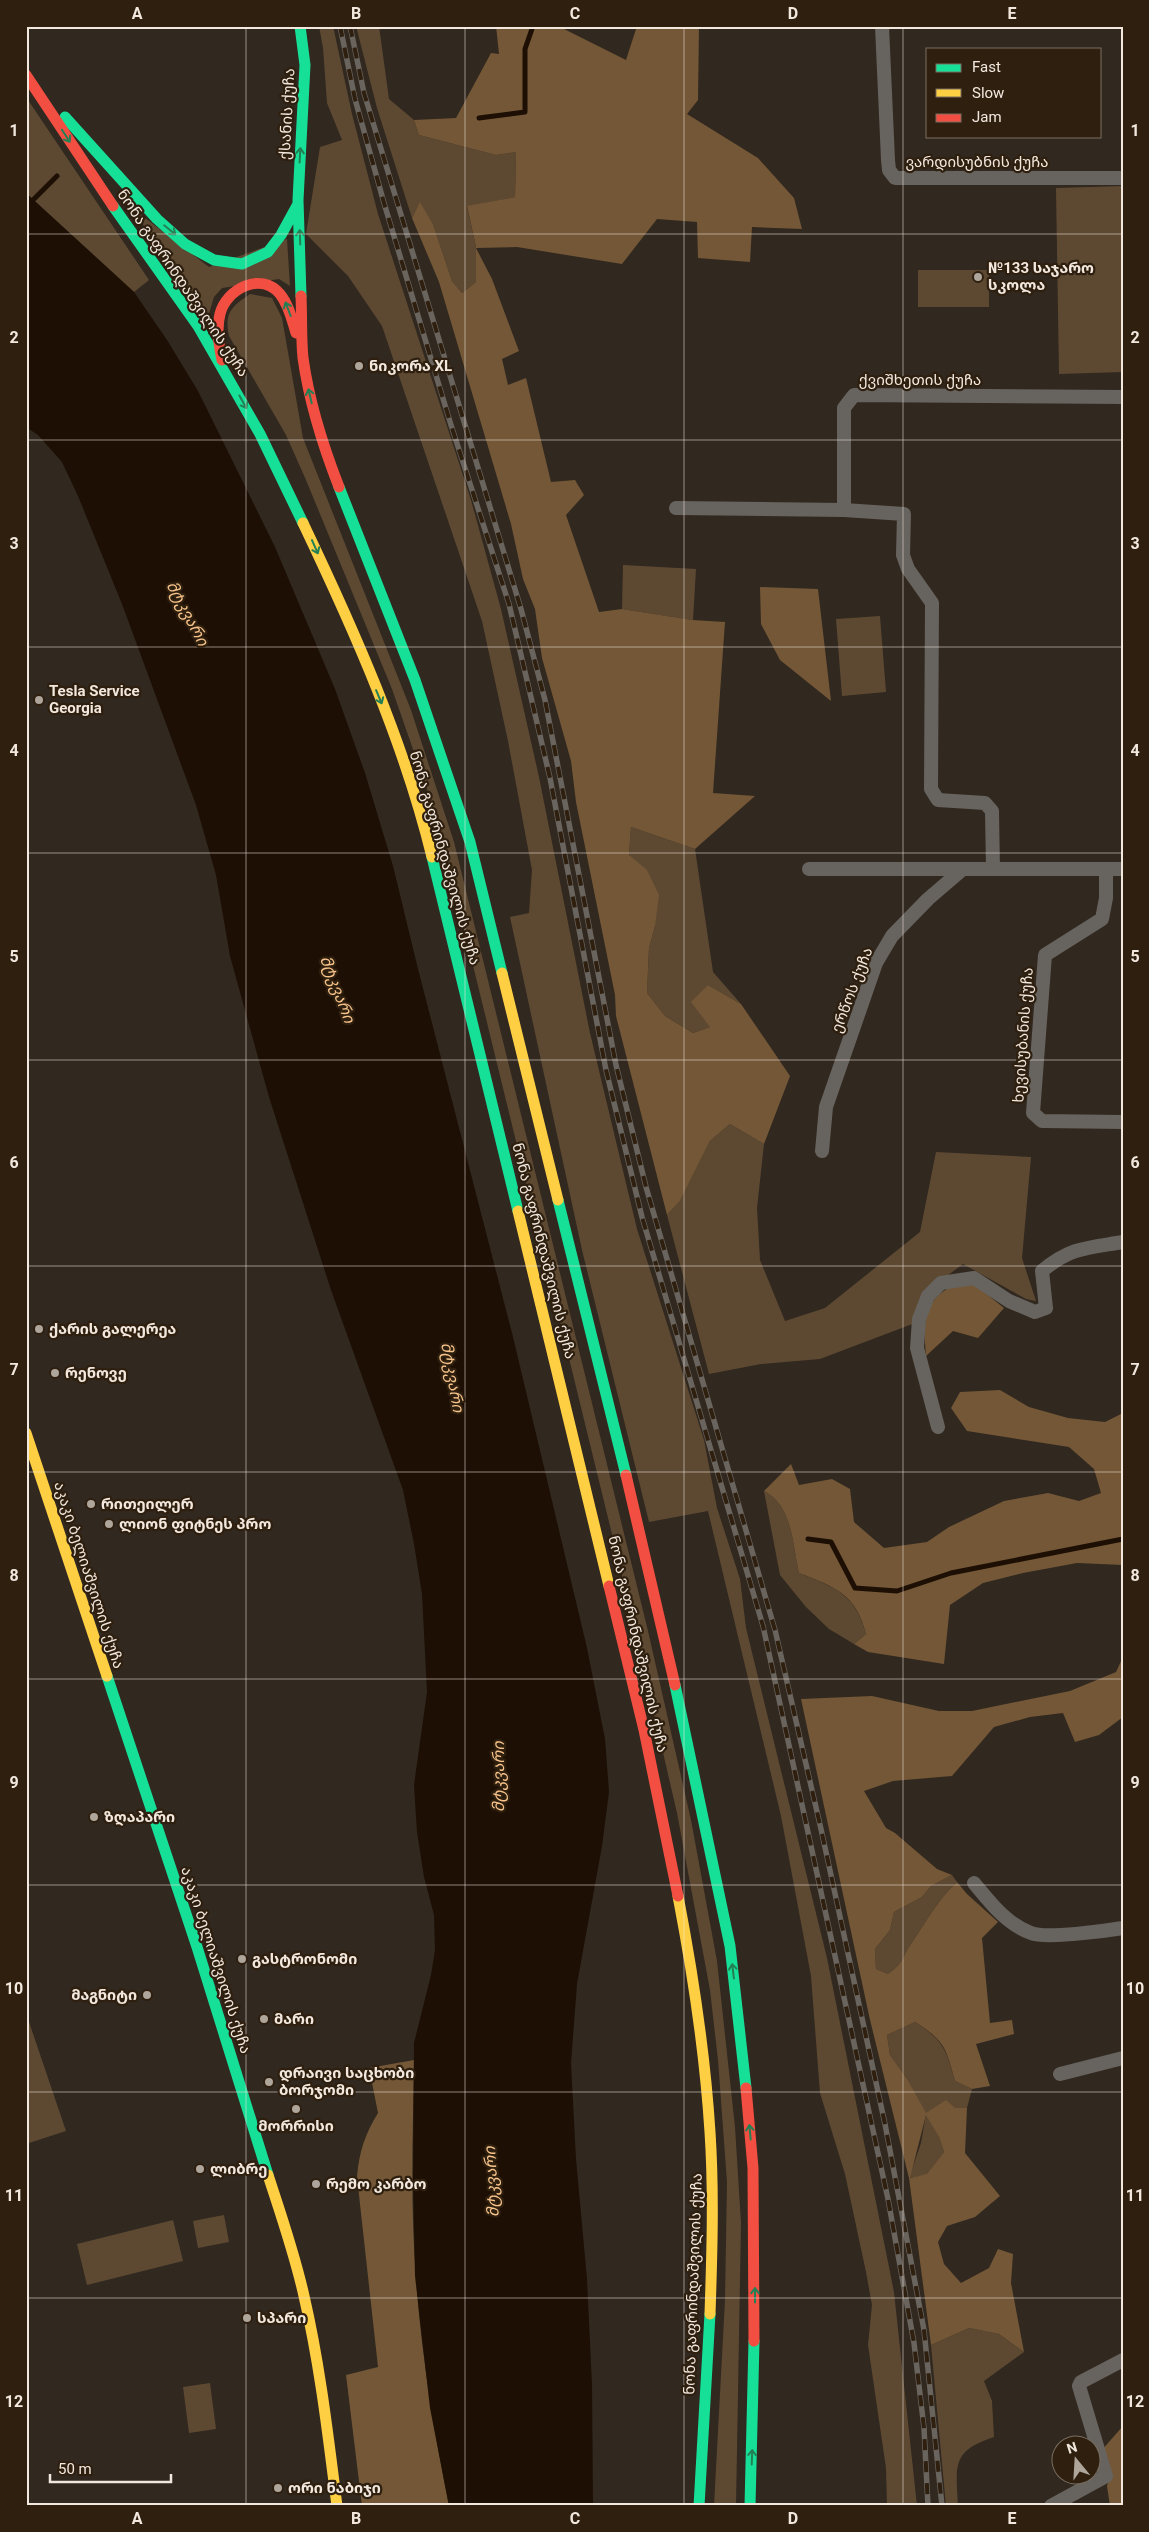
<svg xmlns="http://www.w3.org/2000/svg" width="1149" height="2532" font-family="Roboto,'Noto Sans Georgian',sans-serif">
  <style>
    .green { fill: #5d4932 }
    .forest { fill: #735737; fill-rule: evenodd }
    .water { fill: #1d0f03 }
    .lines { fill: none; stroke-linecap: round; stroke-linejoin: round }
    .stream { stroke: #1d0f03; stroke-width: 5 }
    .street { stroke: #67635e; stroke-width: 14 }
    .fast { stroke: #16e098; stroke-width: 11 }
    .slow { stroke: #ffcf43; stroke-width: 11 }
    .jam { stroke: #f24e42; stroke-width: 11 }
    .rail-casing { stroke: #69645d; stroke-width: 5.5 }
    .rail { stroke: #2e1f0f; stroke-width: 4; stroke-dasharray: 11; stroke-linecap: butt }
    .oneway { stroke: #228054 }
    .grid { fill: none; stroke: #f2e8de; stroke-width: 1; stroke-opacity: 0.55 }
    .poi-dot { fill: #aea59b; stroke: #2e1f0f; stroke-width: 2 }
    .labels { text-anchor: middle; stroke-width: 4.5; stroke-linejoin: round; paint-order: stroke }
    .street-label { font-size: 15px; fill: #f2e8de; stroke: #2e1f0f }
    .poi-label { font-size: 15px; font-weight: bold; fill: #f2e8de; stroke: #2e1f0f; text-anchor: start }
    .water-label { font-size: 16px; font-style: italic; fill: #f7c38a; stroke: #2e1f0f }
    .neatline { fill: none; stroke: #f2e8de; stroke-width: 2 }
    .grid-label { font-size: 16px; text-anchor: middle; font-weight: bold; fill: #f2e8de }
  </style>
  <rect width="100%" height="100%" fill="#31281f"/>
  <path class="green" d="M319,26H333L352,114L378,214L471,500L501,609L539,777L590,1033L637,1229L704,1440L717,1508L740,1579L746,1628L827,1958L894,2292L917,2506H887L886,2468L868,2345L872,2305L866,2272L845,2174L820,2093L811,1976L781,1816L708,1511L649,1522L582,1250L510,917L529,913L532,870L508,741L482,621L382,326L348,276L306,234L320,147L342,140L327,103L323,48Z
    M356,26H379L389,99L414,120L419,135L496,155L516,152L515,197L467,207L476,247V282L462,293L452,281L433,224L420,203L412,218L377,108Z
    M26,97L149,280L134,292L26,193Z
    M1123,186V372L1059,374L1056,188Z
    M132,208L209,267L287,239L290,286L279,279L222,288L214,297L207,320Z
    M918,270H989V307H918Z
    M250,294L272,298L282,318L303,438L411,710L454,842L648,1631L691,1820L717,1961L735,2127L741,2223L736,2506H714L725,2300L727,2182L718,2060L710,1990L677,1813L621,1571L437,818L392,689L306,480L286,435L229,336C224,313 231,307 250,294Z
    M623,565L696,569L693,620L622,609Z
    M880,616L886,692L842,696L836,619Z
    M631,827L695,849L713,972L741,1004L708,985L710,1027L693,1033L665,1016L647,993L649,948L655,926L629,855Z
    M730,1124L764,1144L757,1208L760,1260L785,1321L825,1308L920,1232L936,1152L1031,1157L1022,1258L1036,1301L1026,1299L963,1264L924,1293L915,1323L820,1359L761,1364L709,1374L667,1215L680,1201L710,1141Z
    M764,1491C793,1506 792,1544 799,1573C836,1588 855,1594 866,1634L854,1644L829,1629L806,1607L780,1575Z
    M952,1875L957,1882C939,1898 927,1920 913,1941C902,1956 905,1962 888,1974L876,1969L875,1949L890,1930L894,1912L922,1897L931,1886Z
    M26,2013L66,2131L26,2144Z
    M915,2022C944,2041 946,2049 955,2081L972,2089L967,2108L927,2114L939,2137L944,2152L927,2175L909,2178L921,2143L926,2114L908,2080L890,2055L887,2035Z
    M224,2215L229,2242L198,2248L193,2221Z
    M173,2220L183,2261L87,2285L77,2244Z
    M969,2328L999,2334L1024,2352L984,2381L992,2401L994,2437C951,2451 956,2466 958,2506H946L931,2345Z
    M210,2383L216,2429L189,2433L183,2387Z"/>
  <path class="forest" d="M496,26H558L626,60L637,26H699L698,100L687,114L758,158L794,198L802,229L752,227L750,262L698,258L697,222L657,219L622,264L517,247L476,248L492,279L519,351L502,359L508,385L526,378L551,482L575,480L584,495L566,515L599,612L622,609L693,620L725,622L713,793L755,796L695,849L631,827L629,855L647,870L659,895L655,926L649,948L647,993L665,1016L693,1033L710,1027L691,1002L708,985L741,1004L790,1076L764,1144L730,1124L710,1141L680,1201L667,1215L616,1016L615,995L576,802L571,761L542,658L535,609L523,579L511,524L439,282L412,218L420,202L433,224L452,281L462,293L476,282V247L467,206L515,197L516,152L496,155L419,135L414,120L456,118L491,53L499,54Z
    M760,587L818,589L831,701L780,660L761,624Z
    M974,1284L1004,1308L978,1338L953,1331L926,1356C924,1331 921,1304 947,1289C953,1285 966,1285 974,1284Z
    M1000,1390L1029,1407L1068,1418L1105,1422L1123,1413V1565L1077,1563L1023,1573L983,1583L950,1605L944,1664L868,1652L854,1644L866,1634C856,1594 835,1587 799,1573C792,1544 793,1506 764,1491L791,1464L799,1485L832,1479L850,1489L854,1522L884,1548L927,1542L949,1527L1004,1501L1048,1493L1079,1501L1101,1493L1094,1469L1069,1447L967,1431L951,1408L960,1392Z
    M1123,1657V1717L1099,1735L1075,1742L1063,1713L1030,1717L994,1727L952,1776L893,1781L864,1791L886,1828L895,1833L937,1869L952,1875L931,1886L922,1897L894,1912L890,1930L875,1949L876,1969L888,1974C905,1962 902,1956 913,1941C927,1920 939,1898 957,1882L967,1894L998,1922L982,1938L990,2023L1012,2020L1014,2034L976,2044L990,2086L972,2089L955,2081C946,2048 945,2041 915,2022L887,2035L890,2055L908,2080L926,2113L946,2100L955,2108H967L965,2153L1000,2196L975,2217L947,2226L938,2242L944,2264L961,2283L989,2268L998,2249L1013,2254L1011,2283L1024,2352L999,2334L969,2328L931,2345L909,2178L870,2020L801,1699L872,1696L939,1711H972L1070,1691L1116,1672ZM926,2115L939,2137L944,2152L927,2174L910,2178Z
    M414,2060C413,2132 410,2205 416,2277C421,2354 434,2430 449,2506H362L346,2375L378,2367L357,2177C359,2152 365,2134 378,2113L369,2068Z
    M1123,2426V2506H1110L1107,2486L1110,2475L1101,2451Z"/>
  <path class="water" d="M26,193L134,292L167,340L198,391L275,547L335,689L365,773L393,866L417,965L513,1337L587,1648L605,1739L609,1792L602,1846L577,1984L571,2063L576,2159L587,2279L592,2385L593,2506H449L430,2408L415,2276L413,2179L414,2043L431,1975L435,1950L434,1915L424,1877L417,1832L414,1785L427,1692L422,1594L414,1544L403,1490L331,1290L269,1097L230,956L216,875L196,805L122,604L78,496L62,462L38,435L26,427Z"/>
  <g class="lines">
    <path class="stream" d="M479,118L525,112V49L533,26
      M26,207L57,176
      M808,1539L831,1542L855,1588L897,1591L951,1573L1123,1539"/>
    <path class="street" d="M882,26L888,160L889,170L895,178H1123
      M676,508L844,510L904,514L903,555L908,569L932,603L931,789L938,800L985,803L992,811L993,869
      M844,510V408L854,395L1123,397
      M809,869H1123
      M1106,869V898L1102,919L1045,955L1033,1113L1042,1121L1123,1122
      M822,1151L826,1107L876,963L892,936L928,899L963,869
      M938,1427L917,1348L919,1319L928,1296L941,1283L974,1278L1009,1301L1035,1312L1046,1308L1042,1271C1071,1247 1087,1248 1123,1242
      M974,1883C990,1902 1006,1924 1031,1933C1046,1939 1105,1931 1123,1928
      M1060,2074L1123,2058
      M1051,2506L1106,2476L1079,2386L1081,2382L1123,2360"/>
    <path class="fast" d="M300,26L305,65L298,200L301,296
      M65,117L157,219L185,244L214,260L242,264L268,252L281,235L298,204
      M113,206L198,326L260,434L303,523
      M339,487L415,680L470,842L502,973
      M432,857L518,1211
      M558,1200L626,1475
      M107,1676L197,1947L268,2175
      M675,1685L730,1946L746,2088
      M699,2506L710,2314
      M750,2506L754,2341"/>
    <path class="slow" d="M303,523C354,630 404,742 432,857
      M502,973L558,1200
      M518,1211L609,1586
      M26,1433L107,1676
      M678,1896C693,1974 705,2053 710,2132C714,2193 712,2254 710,2314
      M268,2175C281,2215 295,2255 304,2296C320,2365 328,2435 337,2506"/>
    <path class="jam" d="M26,75L113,206
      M301,296C302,317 301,338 303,358C309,401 323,446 339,487
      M222,360C219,345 216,329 220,314C226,289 261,271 280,294C289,305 292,320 296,333
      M626,1475L675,1685
      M609,1586L644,1730L678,1896
      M746,2088L753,2168L754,2341"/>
    <defs>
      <path id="rail" d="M340,26L355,99L384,203L451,425L509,604L550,778L606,1070L642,1217L763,1626L888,2199L914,2343L924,2428L928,2506
        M350,26L364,93L521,609L545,700L616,1065L646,1187L775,1630L821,1829L885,2124L924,2330L942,2506"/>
    </defs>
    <use href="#rail" class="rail-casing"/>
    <use href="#rail" class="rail"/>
  </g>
  <defs><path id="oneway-shaft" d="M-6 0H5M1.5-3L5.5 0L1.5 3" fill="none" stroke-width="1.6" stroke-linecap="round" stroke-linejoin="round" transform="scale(1.25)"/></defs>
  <g class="oneway">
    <use href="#oneway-shaft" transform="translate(66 136) rotate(57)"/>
    <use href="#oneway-shaft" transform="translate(300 155) rotate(-87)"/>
    <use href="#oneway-shaft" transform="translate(170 230) rotate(39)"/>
    <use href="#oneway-shaft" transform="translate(300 237) rotate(-92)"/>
    <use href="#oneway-shaft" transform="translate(288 309) rotate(-111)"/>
    <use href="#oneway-shaft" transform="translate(310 396) rotate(-103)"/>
    <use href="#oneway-shaft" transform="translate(243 402) rotate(61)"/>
    <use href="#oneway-shaft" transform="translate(315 547) rotate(66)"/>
    <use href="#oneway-shaft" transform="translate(379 697) rotate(67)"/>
    <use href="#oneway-shaft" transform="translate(733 1971) rotate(-97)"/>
    <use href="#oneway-shaft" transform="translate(750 2132) rotate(-95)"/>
    <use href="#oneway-shaft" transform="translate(755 2295) rotate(-90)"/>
    <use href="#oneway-shaft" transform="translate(752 2457) rotate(-88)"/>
  </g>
  <path class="grid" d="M246,26V2506M465,26V2506M684,26V2506M903,26V2506M26,234H1123M26,440H1123M26,647H1123M26,853H1123M26,1060H1123M26,1266H1123M26,1472H1123M26,1679H1123M26,1885H1123M26,2092H1123M26,2298H1123"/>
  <g class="poi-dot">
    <circle cx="978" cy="277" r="5"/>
    <circle cx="359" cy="366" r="5"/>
    <circle cx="39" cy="700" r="5"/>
    <circle cx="39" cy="1329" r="5"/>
    <circle cx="55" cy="1373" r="5"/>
    <circle cx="91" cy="1504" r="5"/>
    <circle cx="109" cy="1524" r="5"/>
    <circle cx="94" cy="1817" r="5"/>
    <circle cx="242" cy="1959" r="5"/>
    <circle cx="147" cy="1995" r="5"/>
    <circle cx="264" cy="2019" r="5"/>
    <circle cx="269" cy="2082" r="5"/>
    <circle cx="296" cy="2109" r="5"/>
    <circle cx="200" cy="2169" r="5"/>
    <circle cx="316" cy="2184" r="5"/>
    <circle cx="247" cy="2318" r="5"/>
    <circle cx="278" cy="2488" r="5"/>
  </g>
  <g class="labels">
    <g class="street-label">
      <text transform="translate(287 114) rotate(-87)" y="5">ქსანის ქუჩა</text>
      <text x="977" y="167">ვარდისუბნის ქუჩა</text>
      <text transform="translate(183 283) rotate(56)" y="5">ნონა გაფრინდაშვილის ქუჩა</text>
      <text x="920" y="385">ქვიშხეთის ქუჩა</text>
      <text transform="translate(445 858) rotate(74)" y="5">ნონა გაფრინდაშვილის ქუჩა</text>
      <text transform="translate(852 990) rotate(-69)" y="5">ერწოს ქუჩა</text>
      <text transform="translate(1023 1035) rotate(-86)" y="5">ხევისუბანის ქუჩა</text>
      <text transform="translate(544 1251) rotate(76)" y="5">ნონა გაფრინდაშვილის ქუჩა</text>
      <text transform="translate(89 1575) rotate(72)" y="5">აკაკი ბელიაშვილის ქუჩა</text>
      <text transform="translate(638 1644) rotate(77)" y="5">ნონა გაფრინდაშვილის ქუჩა</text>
      <text transform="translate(216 1960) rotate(72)" y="5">აკაკი ბელიაშვილის ქუჩა</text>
      <text transform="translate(693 2284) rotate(-88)" y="5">ნონა გაფრინდაშვილის ქუჩა</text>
    </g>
    <g class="poi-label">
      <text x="988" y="273">№133 საჯარო<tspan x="988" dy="17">სკოლა</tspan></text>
      <text x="369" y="371">ნიკორა XL</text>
      <text x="49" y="696">Tesla Service<tspan x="49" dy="17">Georgia</tspan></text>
      <text x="49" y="1334">ქარის გალერეა</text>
      <text x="65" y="1378">რენოვე</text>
      <text x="101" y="1509">რითეილერ</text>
      <text x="119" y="1529">ლიონ ფიტნეს პრო</text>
      <text x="104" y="1822">ზღაპარი</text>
      <text x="252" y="1964">გასტრონომი</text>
      <text x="137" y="2000" text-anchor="end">მაგნიტი</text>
      <text x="274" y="2024">მარი</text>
      <text x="279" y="2078">დრაივი საცხობი<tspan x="279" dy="17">ბორჯომი</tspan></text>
      <text x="296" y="2131" text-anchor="middle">მორრისი</text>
      <text x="210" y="2174">ლიბრე</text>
      <text x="326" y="2189">რემო კარბო</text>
      <text x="257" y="2323">სპარი</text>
      <text x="288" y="2493">ორი ნაბიჯი</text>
    </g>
    <g class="water-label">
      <text transform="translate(188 613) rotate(62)" y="6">მტკვარი</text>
      <text transform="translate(338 989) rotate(69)" y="6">მტკვარი</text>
      <text transform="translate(453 1377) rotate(80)" y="6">მტკვარი</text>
      <text transform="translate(498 1777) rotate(-90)" y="6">მტკვარი</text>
      <text transform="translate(491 2182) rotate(-93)" y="6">მტკვარი</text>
    </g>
  </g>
  <rect width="1149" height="2532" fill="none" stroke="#2e1f0f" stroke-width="55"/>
  <rect x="926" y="48" width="175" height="90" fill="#2e1f0f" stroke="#7c6f62"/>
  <rect x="936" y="64" width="25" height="8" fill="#16e098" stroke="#7c6f62"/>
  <text x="972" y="72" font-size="15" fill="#f2e8de">Fast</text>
  <rect x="936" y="89" width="25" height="8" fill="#ffcf43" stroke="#7c6f62"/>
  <text x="972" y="98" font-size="15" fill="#f2e8de">Slow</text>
  <rect x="936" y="114" width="25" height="8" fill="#f24e42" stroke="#7c6f62"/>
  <text x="972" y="122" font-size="15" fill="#f2e8de">Jam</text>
  <g transform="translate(1076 2460) rotate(342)"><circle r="24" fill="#2e1f0f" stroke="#7c6f62"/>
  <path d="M0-4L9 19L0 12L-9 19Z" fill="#aea59b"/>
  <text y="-8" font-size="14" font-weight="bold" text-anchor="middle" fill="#f2e8de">N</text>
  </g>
  <path d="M50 2474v8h121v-8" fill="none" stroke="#f2e8de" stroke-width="2.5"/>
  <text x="58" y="2474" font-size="15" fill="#f2e8de" stroke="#2e1f0f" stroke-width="4" paint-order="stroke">50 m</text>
  <rect x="28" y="28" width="1094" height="2476" class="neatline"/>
  <g class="grid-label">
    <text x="137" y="19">A</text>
    <text x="356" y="19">B</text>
    <text x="575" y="19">C</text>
    <text x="793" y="19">D</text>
    <text x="1012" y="19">E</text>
    <text x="14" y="136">1</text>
    <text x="1135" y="136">1</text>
    <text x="14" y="343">2</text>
    <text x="1135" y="343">2</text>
    <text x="14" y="549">3</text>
    <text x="1135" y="549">3</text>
    <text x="14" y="756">4</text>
    <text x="1135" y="756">4</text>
    <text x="14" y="962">5</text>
    <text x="1135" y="962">5</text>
    <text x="14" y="1168">6</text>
    <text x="1135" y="1168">6</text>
    <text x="14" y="1375">7</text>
    <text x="1135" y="1375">7</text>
    <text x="14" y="1581">8</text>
    <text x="1135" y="1581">8</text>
    <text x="14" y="1788">9</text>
    <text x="1135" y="1788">9</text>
    <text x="14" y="1994">10</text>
    <text x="1135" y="1994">10</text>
    <text x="14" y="2201">11</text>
    <text x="1135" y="2201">11</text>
    <text x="14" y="2407">12</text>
    <text x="1135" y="2407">12</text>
    <text x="137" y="2524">A</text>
    <text x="356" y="2524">B</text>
    <text x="575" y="2524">C</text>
    <text x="793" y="2524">D</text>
    <text x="1012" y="2524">E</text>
  </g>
</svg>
